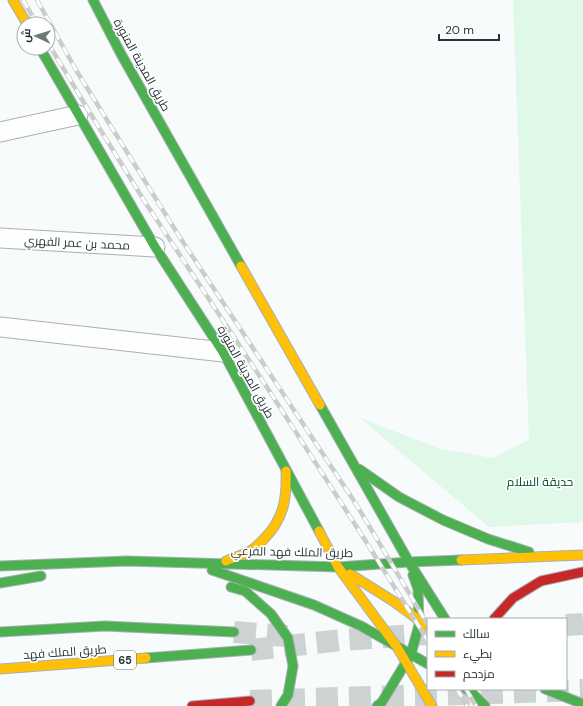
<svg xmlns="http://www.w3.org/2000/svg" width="583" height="706" font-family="'DM Sans',Cairo,sans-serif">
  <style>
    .green { fill: #dff8e7 }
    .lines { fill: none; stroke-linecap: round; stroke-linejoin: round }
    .highway-tunnel { stroke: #cdd3d3; stroke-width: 22; stroke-dasharray: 22 11; stroke-linecap: butt }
    .street-casing { stroke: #a8b1b2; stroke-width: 21 }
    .fast-casing { stroke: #a8b1b2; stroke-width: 11 }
    .slow-casing { stroke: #a8b1b2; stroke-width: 11 }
    .jam-casing { stroke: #a8b1b2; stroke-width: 11 }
    .street { stroke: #fefefe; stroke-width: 19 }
    .fast { stroke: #4caf50; stroke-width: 9 }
    .slow { stroke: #ffc107; stroke-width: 9 }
    .jam { stroke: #c62828; stroke-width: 9 }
    .rail-casing { stroke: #cbcdcd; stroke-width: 4.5 }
    .rail { stroke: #fff; stroke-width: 3; stroke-dasharray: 9; stroke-linecap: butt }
    .labels { text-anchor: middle; stroke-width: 3.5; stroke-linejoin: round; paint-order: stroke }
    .shield { fill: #fff; stroke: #667072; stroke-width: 1 }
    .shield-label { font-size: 11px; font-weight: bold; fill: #253335 }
    .street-label { font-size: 12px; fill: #253335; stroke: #fff }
    .park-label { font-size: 12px; fill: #004926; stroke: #fff }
  </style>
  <rect width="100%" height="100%" fill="#f7fbfb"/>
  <path class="green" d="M513,0H583V522L489,527L360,418L441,449L492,458L529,440Z"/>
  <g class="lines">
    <path class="highway-tunnel" d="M566,625L583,624
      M234,632L287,636
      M251,650L342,640L428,634
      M250,701L583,690"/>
    <defs>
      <path id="street" d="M0,132L78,115
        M0,238L155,247
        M0,327L223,352"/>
      <path id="fast" d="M93,0L121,54L241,266
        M40,48L155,247L223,352L319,531
        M320,405L409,562L445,619
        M359,469L399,497L443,520L488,539L529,552
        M0,566L127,561L338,567L409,562L461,560
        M212,570L314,605L361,626L428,664
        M0,583L41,576
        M231,587L245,591L271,614L288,638L293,666L288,695L281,706
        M0,632L105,626L234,632
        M146,658L251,650
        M466,689L471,692L485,706
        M545,689L583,704
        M377,706L382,702L411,654L419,625L418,589L413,575"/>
      <path id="slow" d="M13,0L27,24
        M241,266L320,405
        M319,531L338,567L397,647L432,706
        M461,560L583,555
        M226,561C234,557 244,555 252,550C256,547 260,543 263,540C284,519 287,499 286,471
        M350,574L393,601L427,626
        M0,669L146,658"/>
      <path id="jam" d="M494,619L513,598L541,581L583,572
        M192,706L250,701"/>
    </defs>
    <use href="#street" class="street-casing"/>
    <use href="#fast" class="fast-casing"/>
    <use href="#slow" class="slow-casing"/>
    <use href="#jam" class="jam-casing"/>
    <use href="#street" class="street"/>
    <use href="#fast" class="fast"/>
    <use href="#slow" class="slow"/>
    <use href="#jam" class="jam"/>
    <defs>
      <path id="rail" d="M23,0L37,24
        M37,0L76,70L179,236L356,504L428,625
        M48,43L95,121L145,202L272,395L365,540L428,641
        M457,689L467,706
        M466,689L476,706"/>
    </defs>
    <use href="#rail" class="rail-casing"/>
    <use href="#rail" class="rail"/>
  </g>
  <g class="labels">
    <rect class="shield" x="114" y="651" width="22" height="18" rx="3"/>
    <g class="shield-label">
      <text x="125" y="664">65</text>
    </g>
    <g class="street-label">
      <text transform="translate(142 65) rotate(61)" y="4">طريق المدينة المنورة</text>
      <text transform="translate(77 243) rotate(3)" y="4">محمد بن عمر الفهري</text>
      <text transform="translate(246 372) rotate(61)" y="4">طريق المدينة المنورة</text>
      <text transform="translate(292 552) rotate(1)" y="4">طريق الملك فهد الفرعي</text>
      <text transform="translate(65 652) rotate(-4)" y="4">طريق الملك فهد</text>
    </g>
    <g class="park-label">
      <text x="540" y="486">حديقة السلام</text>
    </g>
  </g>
  <rect x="427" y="618" width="140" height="72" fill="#ffffff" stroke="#a8adae"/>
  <rect x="435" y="631" width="20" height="6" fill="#4caf50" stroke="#a8adae"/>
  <text x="463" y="638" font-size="12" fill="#253335">سالك</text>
  <rect x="435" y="651" width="20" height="6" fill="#ffc107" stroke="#a8adae"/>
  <text x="463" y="658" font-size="12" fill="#253335">بطيء</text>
  <rect x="435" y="671" width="20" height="6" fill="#c62828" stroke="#a8adae"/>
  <text x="463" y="678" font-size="12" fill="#253335">مزدحم</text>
  <g transform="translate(36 36) rotate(274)"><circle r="19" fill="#ffffff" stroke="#a8adae"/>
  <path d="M0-3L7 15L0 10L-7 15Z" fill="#6e797a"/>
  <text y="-6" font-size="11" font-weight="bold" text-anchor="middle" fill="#253335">ش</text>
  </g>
  <path d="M439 34v6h60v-6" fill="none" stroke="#253335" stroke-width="2"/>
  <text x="445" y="34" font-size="12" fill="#253335" stroke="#ffffff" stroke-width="3" paint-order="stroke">20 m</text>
</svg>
